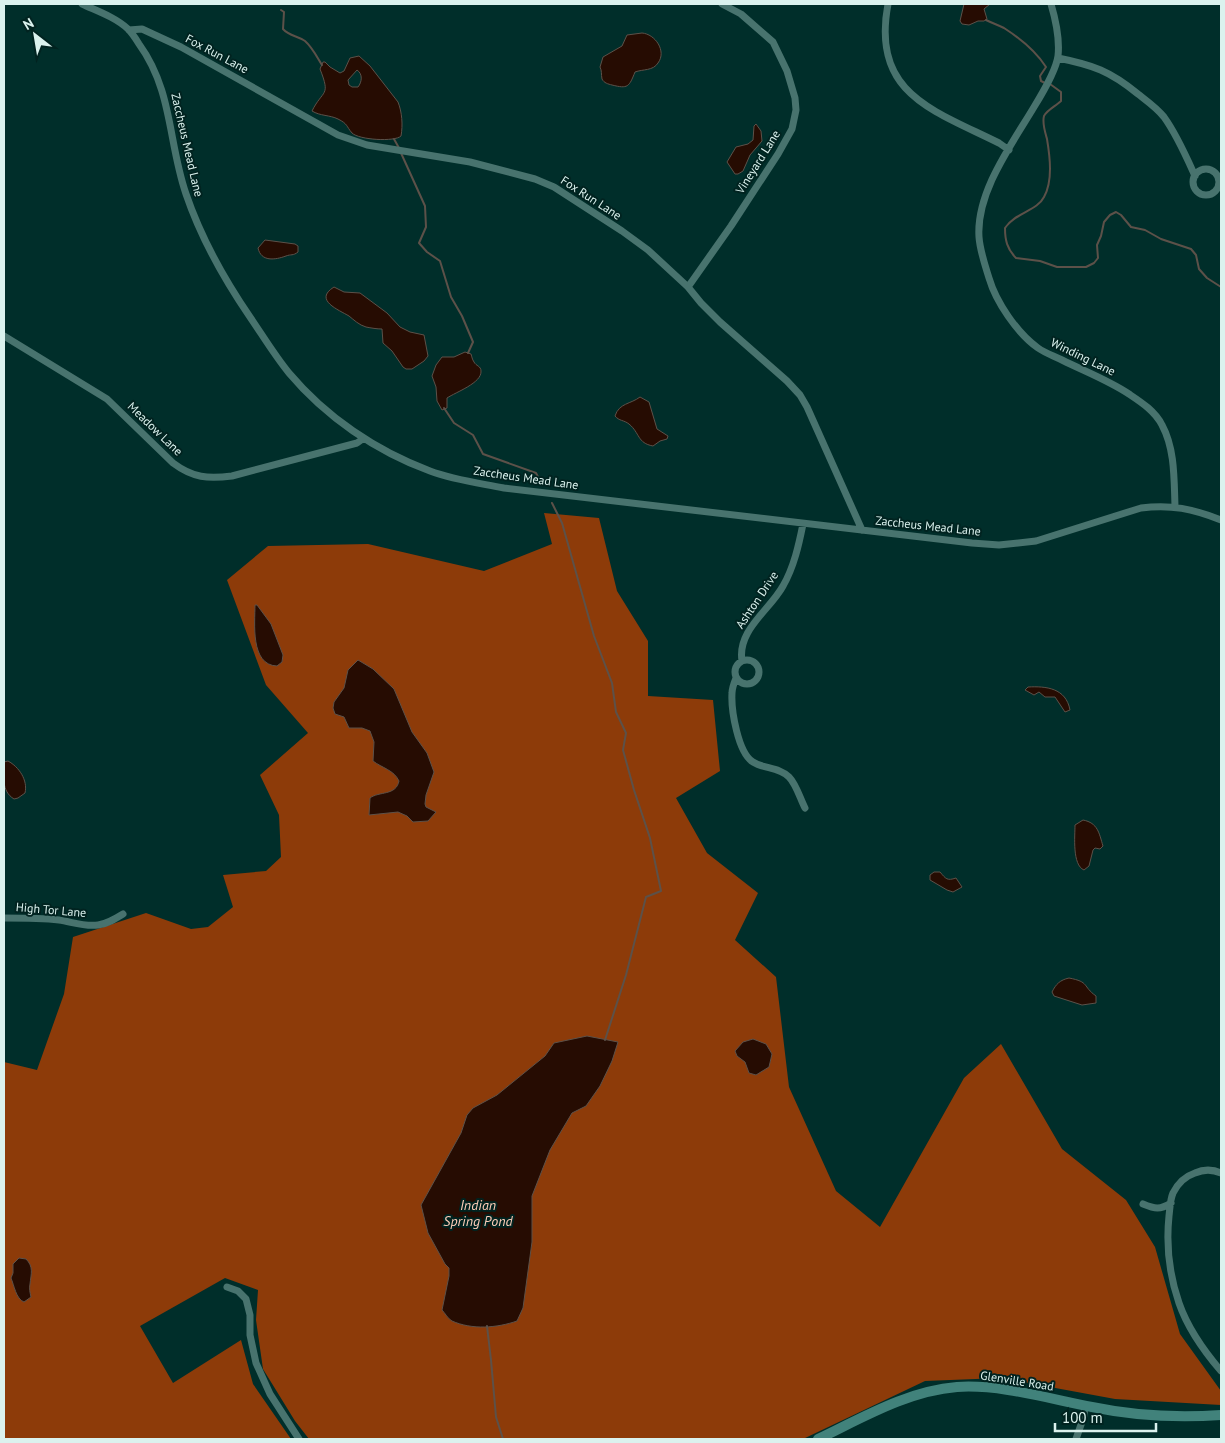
<svg xmlns="http://www.w3.org/2000/svg" width="1225" height="1443" font-family="'PT Sans',sans-serif">
  <style>
    .forest { fill: #8d3b09 }
    .water { fill: #260c02; stroke: #5c5149; fill-rule: evenodd }
    .lines { fill: none; stroke-linecap: round; stroke-linejoin: round }
    .stream { stroke: #5c5149; stroke-width: 2 }
    .minor { stroke: #48736e; stroke-width: 7 }
    .secondary { stroke: #41827b; stroke-width: 10 }
    .labels { text-anchor: middle; stroke-width: 4; stroke-linejoin: round; paint-order: stroke }
    .street-label { font-size: 12px; fill: #dbf2ee; stroke: #012320 }
    .water-label { font-size: 14px; font-style: italic; fill: #fdcdb7; stroke: #012320 }
  </style>
  <rect width="100%" height="100%" fill="#002e2a"/>
  <path class="forest" d="M544,513L599,518L617,591L648,641V696L713,700L720,771L676,798L707,853L758,893L735,940L776,977L789,1087L836,1191L880,1227L964,1078L1001,1044L1062,1149L1126,1200L1155,1247L1180,1334L1221,1391V1405L1115,1399L1001,1378L925,1381L803,1439H309L295,1421L263,1369L256,1320L258,1290L225,1278L140,1326L173,1383L241,1340L253,1384L291,1439H4V1062L37,1070L64,994L73,937L146,913L191,929L208,927L233,907L223,875L266,871L281,857L279,815L260,775L308,733L266,685L227,580L268,546L368,544L484,571L552,544Z"/>
  <path class="water" d="M964,4H990L984,9L987,19L984,21H978L969,25L962,24L960,21Z
    M642,33C655,34 667,51 658,63C653,71 643,69 635,72C629,87 628,89 612,85C608,84 604,83 602,79C601,74 602,71 600,67L603,57L622,46L627,35Z
    M359,56L370,66L398,102C402,112 403,125 401,136C395,142 359,140 352,133C346,126 348,124 338,119C330,115 320,116 312,111C323,89 331,97 320,69L323,62H325L330,67L340,73L344,71L350,58ZM357,70C363,74 362,82 358,87H352L349,85L348,80Z
    M756,124L761,131L762,141L750,155L743,171L738,174H735L727,162L736,147L748,144L753,140L754,126Z
    M265,240L295,244L298,246V252C293,256 291,254 286,256C275,260 261,262 258,248Z
    M334,287L344,292L360,293L387,313L400,327L410,332L424,335L428,356L424,361L412,369H406L403,367L392,351L383,343L382,329C377,329 371,328 366,327C359,325 354,320 349,316C339,310 313,300 334,287Z
    M465,352L471,354C472,357 472,359 474,362C476,366 481,366 481,371C482,383 456,392 447,398V408L442,410L437,401L436,387L432,376L436,365L442,357H454Z
    M640,397L649,402L657,429L668,436L667,439L660,441L653,446C637,443 640,433 629,424C624,420 619,421 615,416C619,403 631,404 640,397Z
    M255,605H257L271,624L283,655L282,662L277,666C250,665 255,623 255,605Z
    M358,660L373,669L394,689L412,732L427,753L434,772L426,795L425,804L426,807L436,812L428,821L413,822L407,816L398,812L369,815L370,798C379,791 396,796 399,781C394,770 382,768 373,761L374,742L370,731L362,728H349L344,717L335,714L333,708L334,702L344,688L348,670Z
    M1028,687C1046,686 1066,688 1070,710L1065,712L1055,697H1045L1039,692L1034,695L1025,690Z
    M8,761C19,767 28,780 25,793L18,798L14,799C1,791 4,776 4,762Z
    M1083,820C1098,823 1099,833 1103,846L1100,849L1095,848L1093,850L1089,866L1084,870C1072,865 1075,836 1075,825Z
    M934,872H940C946,879 947,881 956,878L962,887L953,892L947,890L930,880V875Z
    M1069,978C1090,982 1082,986 1096,996V1003L1082,1005L1054,996L1052,992C1056,984 1060,980 1069,978Z
    M587,1036L618,1042L612,1061L600,1086L586,1106L572,1113L550,1150L532,1196V1242L523,1308L517,1321C497,1328 472,1330 452,1321C448,1319 445,1313 442,1310L449,1276V1268L445,1264L428,1233L421,1205L461,1133L467,1115L473,1108L497,1095L545,1056L554,1043Z
    M753,1039L766,1044L772,1054L769,1067L756,1075L749,1073L745,1062L737,1056L735,1051L743,1042Z
    M19,1258L26,1259C34,1267 31,1274 30,1284C29,1288 30,1293 31,1297L24,1302C16,1299 14,1285 11,1278L13,1273V1264Z"/>
  <g class="lines">
    <path class="stream" d="M281,10L284,12L283,29C289,36 298,36 305,41C312,47 317,57 322,65
      M986,20C992,23 998,25 1004,28C1021,39 1035,50 1046,67L1040,76L1041,81L1045,83
      M1050,84L1061,92V101C1056,106 1047,110 1044,116C1042,123 1045,132 1047,139C1050,157 1053,181 1044,197C1037,211 1016,212 1005,228C1005,240 1007,249 1016,258L1040,261L1057,267H1086L1094,263L1098,258L1097,245L1101,236L1104,222L1110,215L1116,212L1121,215L1131,227L1145,230L1161,239L1191,249L1196,255L1199,269L1207,278L1221,287
      M394,139L399,148
      M401,153L425,206L426,227L419,243L427,252L440,261L451,297L462,316L473,342L468,353
      M444,408L454,423L473,435L483,454L536,473L538,477
      M552,503L562,523L594,636L612,683L616,712L626,733L623,750L634,790L650,838L661,891L646,897L626,975L605,1040
      M487,1326L491,1360L496,1417L503,1439"/>
    <path class="minor" d="M82,4C97,11 115,17 128,29C132,33 136,39 139,44C173,91 168,142 186,194C201,238 224,279 250,317C263,336 275,356 289,373C326,417 376,451 430,471C454,480 479,483 504,488L972,543L999,545L1036,541L1141,508C1171,504 1193,509 1221,520
      M888,4C871,94 933,110 999,143L1009,150
      M1051,4C1056,21 1060,38 1058,56C1056,71 1042,94 1034,107C1012,144 976,192 979,237C980,251 985,265 989,278C996,302 1017,333 1038,348C1045,353 1054,356 1062,360C1084,371 1108,380 1129,394C1141,402 1155,411 1162,425C1175,449 1174,479 1175,506
      M129,30L142,29L181,47L338,135L367,145L470,162L535,179L554,187L622,231L648,250L688,287L701,303L720,322L787,381L800,395L807,407L862,530
      M1058,58C1093,65 1110,71 1138,94C1147,101 1157,108 1164,117C1177,135 1186,156 1195,176
      M1193 182a13 13 0 1 1 26 0a13 13 0 1 1-26 0Z
      M688,287L731,226L778,154L792,129L796,110L795,98L787,71L773,42L741,14L722,4
      M4,336L107,399L173,463C193,478 208,479 232,476L357,443L364,438
      M735 672a12 12 0 1 1 24 0a12 12 0 1 1-24 0Z
      M742,661C737,630 770,610 783,586C794,567 799,544 803,524
      M736,678C734,683 732,688 732,693C731,710 738,753 753,762C764,769 779,767 789,777C796,784 800,798 805,808
      M4,918C22,918 41,918 59,920C72,922 85,927 98,925C107,924 115,919 123,914
      M1221,1173C1212,1169 1204,1169 1195,1173C1186,1176 1178,1183 1173,1193C1170,1200 1170,1208 1169,1216C1166,1245 1169,1274 1179,1303C1188,1329 1203,1350 1221,1371
      M1143,1204C1155,1209 1160,1210 1171,1203
      M227,1287L238,1291L246,1299L250,1315V1335L256,1363L270,1394L299,1439
      M1076,1439L1084,1416L1085,1406"/>
    <path class="secondary" d="M818,1439C862,1418 907,1391 957,1387C1000,1384 1050,1399 1092,1407C1135,1416 1177,1418 1221,1415"/>
  </g>
  <g class="labels">
    <g class="street-label">
      <text transform="translate(217 54) rotate(28)" y="4">Fox Run Lane</text>
      <text transform="translate(187 145) rotate(77)" y="4">Zaccheus Mead Lane</text>
      <text transform="translate(758 162) rotate(-58)" y="4">Vineyard Lane</text>
      <text transform="translate(591 198) rotate(33)" y="4">Fox Run Lane</text>
      <text transform="translate(1083 357) rotate(26)" y="4">Winding Lane</text>
      <text transform="translate(155 429) rotate(44)" y="4">Meadow Lane</text>
      <text transform="translate(526 478) rotate(8)" y="4">Zaccheus Mead Lane</text>
      <text transform="translate(928 526) rotate(6)" y="4">Zaccheus Mead Lane</text>
      <text transform="translate(757 600) rotate(-56)" y="4">Ashton Drive</text>
      <text transform="translate(51 910) rotate(5)" y="4">High Tor Lane</text>
      <text transform="translate(1017 1381) rotate(9)" y="4">Glenville Road</text>
    </g>
    <g class="water-label">
      <text x="478" y="1210">Indian<tspan x="478" dy="16">Spring Pond</tspan></text>
    </g>
  </g>
  <rect width="1225" height="1443" fill="none" stroke="#dbf2ee" stroke-width="10"/>
  <g transform="translate(35 35) rotate(329)" stroke="#012320" stroke-width="4" paint-order="stroke">
  <path d="M0-4L9 19L0 12L-9 19Z" fill="#dbf2ee"/>
  <text y="-8" font-size="14" font-weight="bold" text-anchor="middle" fill="#dbf2ee">N</text>
  </g>
  <path d="M1055 1423v8h101v-8" fill="none" stroke="#dbf2ee" stroke-width="2.5"/>
  <text x="1062" y="1423" font-size="15" fill="#dbf2ee" stroke="#012320" stroke-width="4" paint-order="stroke">100 m</text>
</svg>
